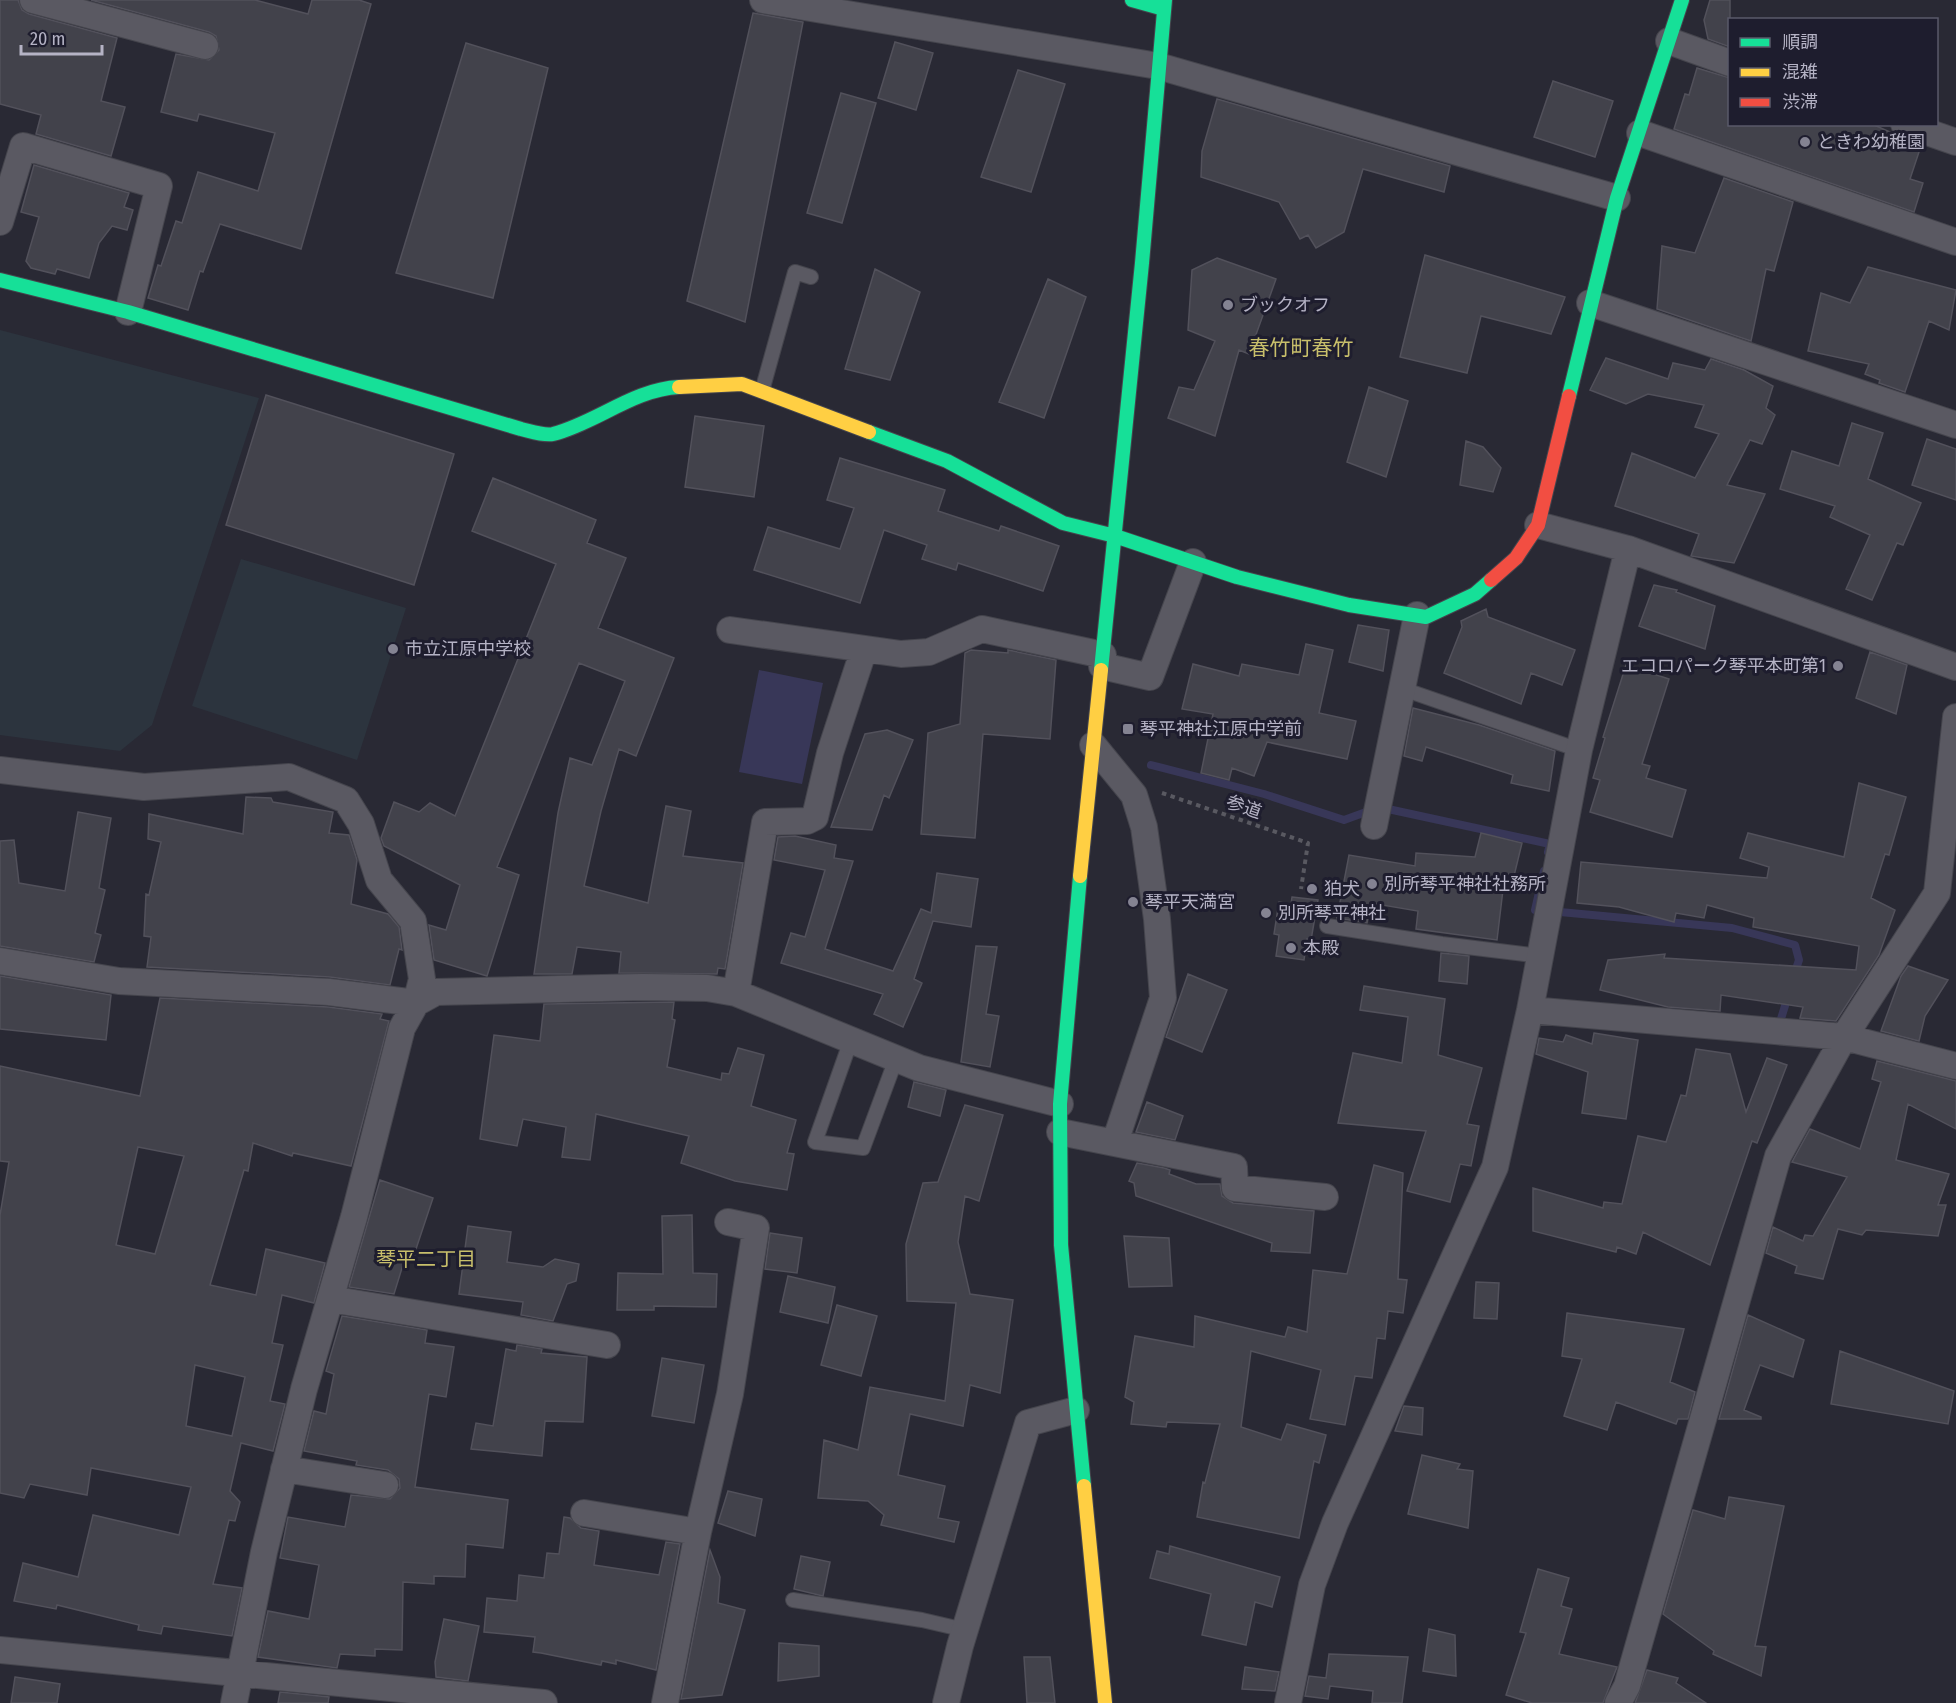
<svg xmlns="http://www.w3.org/2000/svg" width="1956" height="1703" font-family="'Fira Sans Condensed','Noto Sans JP',sans-serif">
  <style>
    .green { fill: #2c343e }
    .water { fill: #383758 }
    .lines { fill: none; stroke-linecap: round; stroke-linejoin: round }
    .stream { stroke: #383758; stroke-width: 8 }
    .building { fill: #42424b; stroke: #52515b; stroke-width: 1.5; fill-rule: evenodd }
    .lane-casing { stroke: #45454d; stroke-width: 16 }
    .street-casing { stroke: #45454d; stroke-width: 28 }
    .fast-casing { stroke: #45454d; stroke-width: 16 }
    .slow-casing { stroke: #45454d; stroke-width: 16 }
    .jam-casing { stroke: #45454d; stroke-width: 16 }
    .path { stroke: #595961; stroke-width: 4; stroke-dasharray: 4.5 4.5; stroke-linecap: butt }
    .lane { stroke: #5a5962; stroke-width: 14 }
    .street { stroke: #5a5962; stroke-width: 26 }
    .fast { stroke: #16e098; stroke-width: 14 }
    .slow { stroke: #ffcf43; stroke-width: 14 }
    .jam { stroke: #f24e42; stroke-width: 14 }
    .poi-dot { fill: #848392; stroke: #1e1d2e; stroke-width: 2 }
    .labels { text-anchor: middle; stroke-width: 6; stroke-linejoin: round; paint-order: stroke }
    .poi-label { font-size: 18px; fill: #b5b3c5; stroke: #1e1d2e; text-anchor: start }
    .street-label { font-size: 18px; fill: #b5b3c5; stroke: #1e1d2e }
    .neighbourhood-label { font-size: 20px; fill: #c8bf6b; stroke: #1e1d2e }
    .quarter-label { font-size: 21px; fill: #c8bf6b; stroke: #1e1d2e }
  </style>
  <rect width="100%" height="100%" fill="#292934"/>
  <path class="green" d="M0,330L259,398L152,725L120,751L0,735Z
    M241,559L406,608L357,760L192,706Z"/>
  <path class="water" d="M759,670L823,683L802,784L739,772Z"/>
  <g class="lines">
    <path class="stream" d="M1151,765L1264,794L1344,820L1366,812
      M1388,809L1550,844L1548,852
      M1541,910H1535L1544,871
      M1560,912L1732,928L1795,945L1799,960L1794,975
      M1780,1022L1788,996"/>
  </g>
  <path class="building" d="M0,0H18L22,10L29,14L117,38L101,101L125,107L111,156L36,134L41,115L0,104Z
    M91,0H255L308,14L312,0H359L371,4L301,249L220,224L203,272L200,271L188,310L148,298L158,265L161,266L176,221L182,223L198,172L258,191L275,133L199,114L197,121L161,112L176,54L209,60L219,50L216,36L209,32Z
    M1710,0H1730V47L1708,39L1704,20Z
    M753,13L803,22L745,322L687,301Z
    M895,42L933,53L916,110L878,98Z
    M466,43L548,68L493,298L396,273Z
    M1697,68L1730,78V124H1872L1921,146L1910,179L1923,183L1914,212L1674,129L1685,94L1689,95Z
    M1018,70L1065,84L1031,192L981,177Z
    M1553,81L1613,101L1595,157L1534,137Z
    M841,93L876,103L842,223L807,213Z
    M1217,99L1450,166L1444,192L1363,169L1344,232L1316,248L1308,235L1300,239L1279,202L1201,177L1202,151Z
    M34,165L129,193L124,207L133,210L127,230L112,226L99,243L89,278L57,269L55,274L31,268L26,261L39,217L21,212Z
    M1724,178L1793,202L1774,271L1766,269L1751,341L1657,309L1662,246L1695,253Z
    M1425,255L1565,297L1551,334L1481,316L1467,373L1400,357Z
    M1217,258L1276,279L1249,354L1239,350L1215,436L1168,418L1179,387L1194,390L1215,341L1188,330L1192,270Z
    M1868,267L1956,290L1949,330L1929,321L1905,392L1879,383L1880,380L1865,374L1869,364L1808,351L1821,293L1850,303Z
    M875,269L920,292L890,380L845,369Z
    M1048,279L1086,297L1044,418L999,402Z
    M1606,358L1668,379L1673,363L1705,370L1711,359L1744,370L1773,386L1766,408L1775,415L1762,444L1750,440L1727,485L1765,494L1734,563L1691,556L1699,534L1615,506L1632,453L1695,478L1719,434L1695,427L1704,405L1648,394L1626,404L1590,390Z
    M1369,387L1408,401L1386,477L1347,462Z
    M266,395L454,454L414,585L226,525Z
    M695,416L764,426L754,497L685,487Z
    M1852,423L1883,433L1868,479L1921,503L1903,545L1897,543L1872,600L1846,589L1870,535L1830,517L1835,506L1780,489L1792,451L1839,466Z
    M1927,439L1956,449V500L1912,485Z
    M1466,441L1483,447L1501,468L1493,492L1460,485Z
    M840,458L945,490L938,511L999,531L1001,526L1059,546L1043,591L958,563L956,570L922,559L927,545L884,530L860,603L754,570L768,527L840,549L854,508L827,500Z
    M493,478L596,520L587,543L626,558L598,628L674,658L636,756L619,749L601,811L584,886L648,903L666,806L691,811L683,856L743,863L725,969L718,968L717,974L619,973L621,952L577,947L572,974H534L558,813L570,758L592,765L625,681L579,663L497,867L519,875L487,976L434,960L429,925L446,930L460,885L384,846L381,838L394,802L419,812L430,803L455,816L556,564L472,531Z
    M1654,585L1677,590L1676,592L1715,606L1705,649L1639,626Z
    M1486,609L1488,617L1575,650L1562,685L1531,673L1521,704L1444,673L1462,627L1461,621Z
    M1358,625L1389,630L1383,671L1349,662Z
    M1306,644L1333,650L1319,713L1356,721L1347,759L1267,742L1254,776L1232,768L1229,780L1201,773L1213,714L1182,709L1193,664L1239,676L1242,664L1299,675Z
    M971,650L1008,653V650L1056,660L1050,739L983,734L975,838L921,834L928,733L960,724L965,653Z
    M1870,652L1907,665L1896,714L1856,698Z
    M1626,665L1669,679L1642,764L1650,766L1646,778L1686,790L1672,837L1590,812L1600,780L1593,778L1605,738L1603,737Z
    M1413,708L1479,725L1555,751L1549,791L1511,783L1513,775L1426,747L1422,761L1404,756Z
    M887,730L913,740L889,798L884,795L872,830L831,827L865,734Z
    M1859,783L1906,797L1889,855L1885,854L1871,898L1895,910L1879,955L1836,1021L1800,1018L1803,1007L1721,995L1720,1011L1668,1007L1600,990L1608,960L1665,954L1664,958L1856,970L1859,946L1753,927L1754,918L1707,905L1704,918L1676,913L1674,922L1619,907L1577,903L1581,862L1767,878L1769,867L1740,858L1748,833L1844,857Z
    M246,797L271,798L273,802L333,812L329,833L349,835L357,860L351,904L388,914L399,927L402,950L399,949L390,985L330,977L147,967L151,937L144,936L146,894L149,895L161,842L148,839L149,814L243,834Z
    M78,812L111,818L99,888L105,890L95,933L101,935L94,962L0,946V841L14,840L19,883L65,891Z
    M1481,833L1522,843L1514,876L1505,873L1497,940L1416,929L1418,911L1371,903L1367,923L1337,918L1349,855L1415,866L1416,853L1475,857Z
    M795,836L836,845L834,858L853,861L825,949L893,971L921,909L931,913L937,873L978,879L971,927L933,921L914,979L922,983L903,1027L874,1014L883,994L781,963L791,933L805,937L825,870L774,860L778,837Z
    M1292,897L1318,900L1311,940L1307,939L1304,960L1276,956L1279,935L1274,934L1279,902L1291,904Z
    M976,946L997,947L986,1014L999,1016L990,1067L961,1062Z
    M1441,953L1469,956L1467,984L1439,981Z
    M1908,966L1948,980L1925,1016L1919,1041L1881,1031L1901,976Z
    M1188,974L1227,990L1202,1052L1166,1037Z
    M0,976L111,995L106,1040L0,1029Z
    M1364,986L1445,999L1438,1055L1482,1068L1467,1124L1479,1126L1471,1166L1460,1164L1450,1202L1407,1191L1426,1131L1338,1123L1353,1053L1402,1063L1408,1017L1360,1010Z
    M160,998L328,1007L382,1014L380,1019L389,1021L351,1166L293,1153L292,1156L253,1143L248,1171L244,1170L210,1285L256,1295L266,1249L325,1263L314,1303L282,1295L272,1343L283,1345L270,1401L285,1404L273,1451L241,1443L230,1491L240,1502L235,1521L229,1520L213,1584L242,1588L232,1636L163,1626L161,1634L138,1630L139,1625L57,1605L56,1609L14,1601L23,1563L78,1577L93,1515L179,1535L191,1487L91,1468L87,1495L30,1484L24,1498L0,1493V1215L9,1162L0,1161V1066L140,1096ZM138,1147L184,1156L155,1254L116,1245ZM195,1365L245,1377L232,1436L186,1426Z
    M674,1002L672,1019L675,1020L667,1067L721,1080L722,1073L729,1074L738,1048L764,1055L751,1106L796,1120L787,1153L794,1154L787,1190L735,1181L681,1163L689,1136L596,1114L590,1160L562,1157L566,1127L523,1119L517,1146L480,1139L494,1035L540,1041L544,1004Z
    M1594,1033L1638,1040L1626,1119L1582,1113L1588,1072L1536,1054L1539,1038L1563,1042L1566,1035L1592,1044Z
    M1696,1049L1730,1054L1746,1112L1767,1058L1787,1065L1757,1143L1752,1141L1710,1265L1643,1232L1636,1254L1617,1247L1616,1252L1533,1231V1188L1603,1208L1604,1202L1622,1204L1638,1136L1666,1142L1681,1095L1686,1096Z
    M1877,1061L1956,1081V1129L1908,1104L1896,1160L1949,1174L1938,1205H1946L1938,1236L1866,1230L1862,1235L1838,1229L1823,1279L1795,1273L1797,1266L1766,1253L1773,1227L1803,1241L1805,1235L1813,1236L1847,1177L1792,1162L1810,1129L1860,1149L1881,1082L1872,1079Z
    M914,1082L946,1090L940,1116L908,1107Z
    M1147,1102L1183,1116L1175,1140L1136,1132Z
    M965,1105L1003,1115L979,1201L965,1196L958,1242L970,1294L1013,1300L1000,1393L970,1385L963,1426L910,1414L898,1475L945,1486L938,1518L959,1522L954,1542L881,1525L884,1515L868,1501L818,1498L824,1440L858,1450L870,1387L945,1401L956,1303L907,1301L906,1244L923,1183L938,1182Z
    M1137,1163L1164,1168L1170,1170L1169,1174L1196,1184H1220L1222,1196L1233,1203L1314,1211L1310,1253L1271,1251L1272,1243L1136,1196L1134,1183L1129,1181Z
    M1374,1165L1403,1173L1398,1279L1407,1280L1403,1313L1388,1311L1385,1339L1377,1338L1372,1378L1355,1376L1345,1425L1310,1419L1321,1370L1251,1351L1241,1427L1281,1440L1287,1424L1326,1435L1319,1463L1314,1461L1299,1538L1197,1517L1203,1482L1205,1483L1220,1424L1167,1422L1166,1427L1131,1424L1134,1402L1125,1397L1135,1336L1194,1347L1195,1316L1285,1337L1288,1327L1307,1332L1313,1270L1347,1274Z
    M380,1180L433,1198L413,1258L406,1255L394,1294L349,1287Z
    M692,1215L693,1273L717,1274L716,1307L654,1306V1310H617L618,1273L663,1274L662,1216Z
    M468,1226L511,1232L507,1262L543,1267L555,1259L579,1264L576,1281L567,1284L553,1321L521,1315L523,1302L459,1294Z
    M770,1233L802,1238L797,1273L765,1269Z
    M1124,1236L1169,1238L1172,1286L1129,1287Z
    M788,1276L835,1287L828,1323L780,1312Z
    M1476,1282L1499,1283L1497,1319L1474,1318Z
    M837,1305L877,1316L861,1376L821,1365Z
    M1567,1313L1684,1329L1670,1382L1695,1392L1688,1419H1678L1676,1424L1616,1402L1607,1430L1564,1416L1582,1359L1562,1356Z
    M1748,1315L1804,1340L1793,1377L1760,1365L1744,1410L1761,1417V1419H1719Z
    M342,1316L427,1330L425,1343L454,1347L446,1397L429,1394L415,1487L508,1500L503,1548L466,1544L465,1577L434,1576V1584L403,1582L402,1650L375,1649V1656L340,1654L337,1668L258,1657L268,1611L309,1619L319,1565L280,1558L288,1517L345,1527L351,1495L390,1499L400,1488L399,1479L388,1470L356,1465L357,1461L304,1451L314,1411L326,1414L334,1374L326,1371Z
    M517,1345L542,1349L541,1353L587,1357L583,1422L545,1421L542,1456L471,1449L476,1423L493,1426L506,1349L516,1351Z
    M1840,1351L1954,1391L1948,1424L1831,1404Z
    M662,1358L704,1365L694,1423L652,1416Z
    M1404,1406L1423,1408L1422,1435L1395,1431Z
    M1422,1455L1460,1464L1457,1469L1473,1471L1468,1528L1408,1514Z
    M728,1491L762,1499L755,1536L718,1523Z
    M1729,1497L1784,1506L1755,1646L1766,1647L1761,1676L1713,1654L1714,1651L1663,1614L1693,1510L1725,1519Z
    M564,1517L570,1518L581,1528L599,1531L594,1565L659,1575L666,1542L680,1544L656,1670L616,1660V1664L602,1661L601,1665L541,1653L533,1652L535,1637L484,1632L487,1598L517,1601L519,1575L544,1578L547,1553L559,1554Z
    M1170,1546L1280,1577L1272,1607L1255,1602L1246,1645L1202,1635L1211,1594L1150,1578L1157,1551L1169,1554Z
    M710,1550L720,1577L718,1603L745,1610L722,1695L681,1699Z
    M801,1556L830,1562L823,1596L794,1589Z
    M1538,1569L1569,1578L1561,1606L1572,1609L1559,1654L1617,1667L1603,1703H1532L1506,1695L1526,1633L1520,1632Z
    M444,1619L479,1626L468,1681L436,1677L435,1662Z
    M1429,1629L1455,1635L1456,1676L1423,1671Z
    M779,1643L819,1646V1676L778,1681Z
    M1329,1654L1408,1657L1402,1703H1372L1373,1691L1330,1686L1328,1699L1305,1696L1309,1676L1326,1678Z
    M1024,1657H1050L1055,1703H1027Z
    M1245,1667L1279,1672L1275,1691L1242,1689Z
    M1647,1670L1678,1678L1676,1683L1706,1703H1635Z
    M15,1677L60,1684L57,1703H11Z
    M280,1692L329,1697L328,1703H278Z"/>
  <g class="lines">
    <defs>
      <path id="lane" d="M762,391L795,272L811,277
        M1403,689L1579,750
        M1327,926L1442,944L1540,956
        M851,1040L815,1142L863,1148L896,1059
        M793,1600L922,1620L965,1630"/>
      <path id="street" d="M33,0L205,46
        M763,0L1158,66L1617,198
        M1669,41L1730,63
        M1904,124L1956,142
        M1640,133L1956,242
        M0,222L23,146L159,186L128,312
        M1590,303L1956,425
        M1538,525L1628,549L1956,667
        M730,630L901,654L929,652L982,629L1103,655
        M1102,666L1150,677L1193,562
        M1093,745L1134,795L1144,827L1157,919L1163,998L1115,1142
        M0,770L144,787L289,777L346,800L361,824L379,880L413,921L422,979L416,1003L402,1028L354,1217L304,1389L264,1552L234,1703
        M1374,826L1417,615
        M0,961L119,981L329,992L416,1003L436,992L643,987L707,988L736,993L919,1068L1060,1104
        M736,993L765,822L807,821L815,817L830,753L864,649
        M1530,1010L1844,1037L1956,1066
        M1060,1132L1234,1167L1235,1188L1325,1197
        M330,1299L607,1345
        M284,1469L385,1485
        M584,1513L698,1532
        M0,1650L544,1703
        M665,1703L698,1532L730,1394L756,1228L728,1222
        M946,1703L960,1646L1028,1423L1076,1410
        M1288,1703L1312,1585L1335,1523L1495,1167L1530,1010L1579,750L1628,549
        M1618,1703L1627,1686L1778,1156L1844,1037L1937,893L1956,717"/>
      <path id="fast" d="M1132,0L1164,9
        M0,280L128,312L521,429C530,431 544,436 553,434C596,423 634,389 679,387
        M1569,396L1617,198L1682,0
        M869,432L947,461L1063,523L1115,536L1237,577L1349,605L1426,617L1475,594L1491,580
        M1101,670L1142,263L1165,0
        M1080,876L1060,1104L1061,1245L1084,1486"/>
      <path id="slow" d="M679,387L742,384L869,432
        M1080,876L1101,670
        M1084,1486L1105,1703"/>
      <path id="jam" d="M1491,580L1516,558L1538,525L1569,396"/>
    </defs>
    <use href="#lane" class="lane-casing"/>
    <use href="#street" class="street-casing"/>
    <use href="#fast" class="fast-casing"/>
    <use href="#slow" class="slow-casing"/>
    <use href="#jam" class="jam-casing"/>
    <path class="path" d="M1162,793L1308,843L1301,889"/>
    <use href="#lane" class="lane"/>
    <use href="#street" class="street"/>
    <use href="#fast" class="fast"/>
    <use href="#slow" class="slow"/>
    <use href="#jam" class="jam"/>
  </g>
  <g class="poi-dot">
    <circle cx="1805" cy="142" r="6"/>
    <circle cx="1228" cy="305" r="6"/>
    <circle cx="393" cy="649" r="6"/>
    <circle cx="1838" cy="666" r="6"/>
    <rect x="1122" y="723" width="12" height="12" rx="3"/>
    <circle cx="1372" cy="884" r="6"/>
    <circle cx="1312" cy="889" r="6"/>
    <circle cx="1133" cy="902" r="6"/>
    <circle cx="1266" cy="913" r="6"/>
    <circle cx="1291" cy="948" r="6"/>
  </g>
  <g class="labels">
    <g class="poi-label">
      <text x="1817" y="148">ときわ幼稚園</text>
      <text x="1240" y="311">ブックオフ</text>
      <text x="405" y="655">市立江原中学校</text>
      <text x="1826" y="672" text-anchor="end">エコロパーク琴平本町第1</text>
      <text x="1140" y="735">琴平神社江原中学前</text>
      <text x="1384" y="890">別所琴平神社社務所</text>
      <text x="1324" y="895">狛犬</text>
      <text x="1145" y="908">琴平天満宮</text>
      <text x="1278" y="919">別所琴平神社</text>
      <text x="1303" y="954">本殿</text>
    </g>
    <g class="street-label">
      <text transform="translate(1244 807) rotate(19)" y="6">参道</text>
    </g>
    <g class="neighbourhood-label">
      <text x="426" y="1266">琴平二丁目</text>
    </g>
    <g class="quarter-label">
      <text x="1301" y="355">春竹町春竹</text>
    </g>
  </g>
  <rect x="1728" y="18" width="210" height="108" fill="#1e1d2e" stroke="#5a596a" stroke-width="1.5"/>
  <rect x="1740" y="38" width="30" height="9" fill="#16e098" stroke="#5a596a" stroke-width="1.5"/>
  <text x="1782" y="48" font-size="18" fill="#b5b3c5">順調</text>
  <rect x="1740" y="68" width="30" height="9" fill="#ffcf43" stroke="#5a596a" stroke-width="1.5"/>
  <text x="1782" y="78" font-size="18" fill="#b5b3c5">混雑</text>
  <rect x="1740" y="98" width="30" height="9" fill="#f24e42" stroke="#5a596a" stroke-width="1.5"/>
  <text x="1782" y="108" font-size="18" fill="#b5b3c5">渋滞</text>
  <path d="M21 45v9h81v-9" fill="none" stroke="#b5b3c5" stroke-width="3"/>
  <text x="30" y="45" font-size="18" fill="#b5b3c5" stroke="#1e1d2e" stroke-width="4.5" paint-order="stroke">20 m</text>
</svg>
